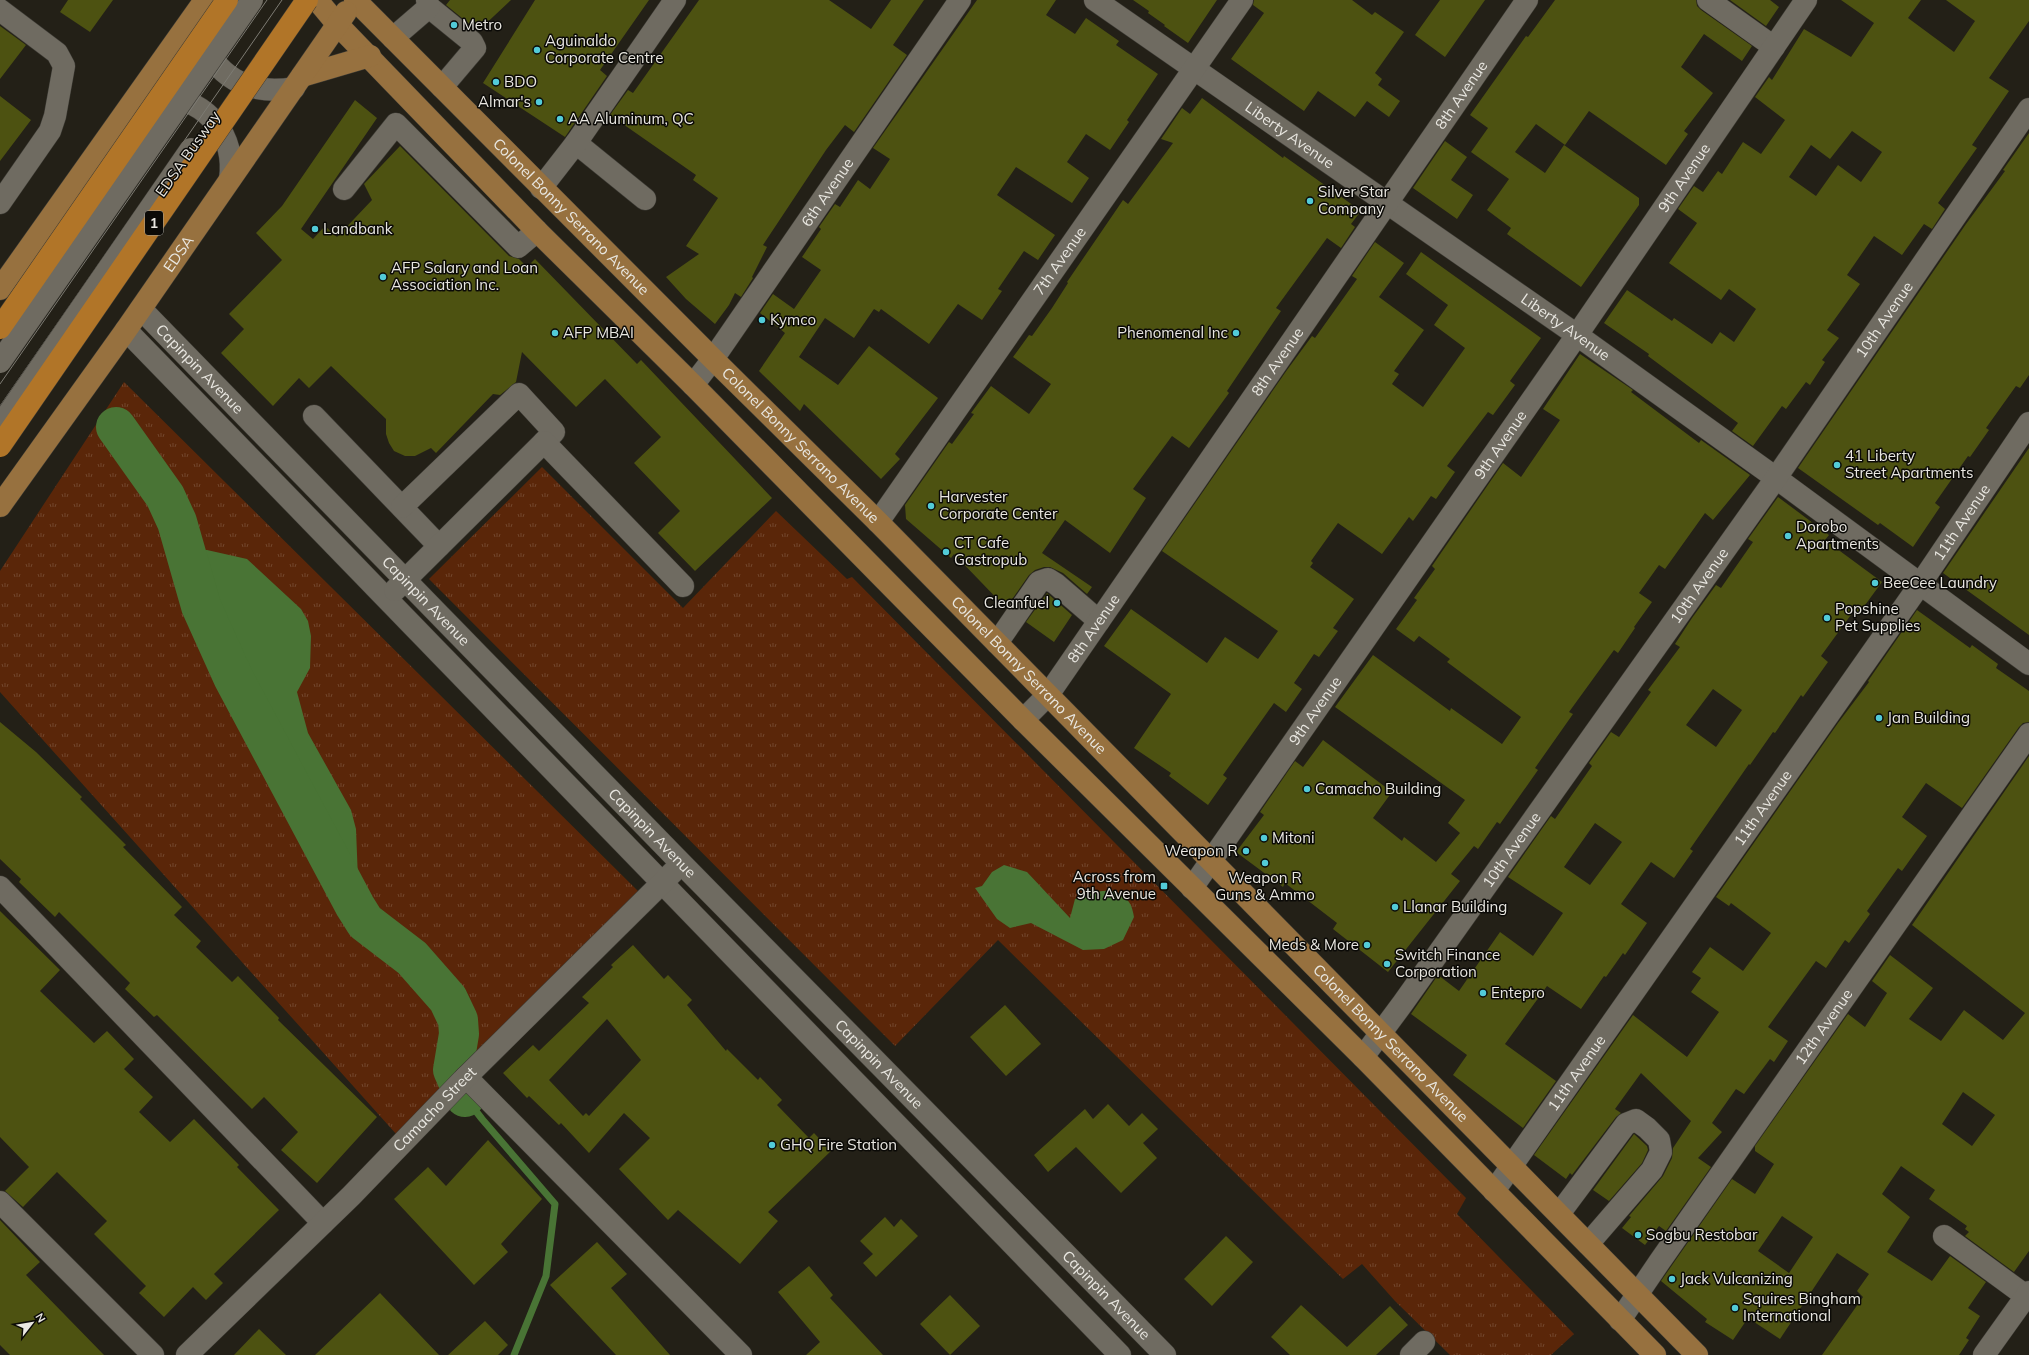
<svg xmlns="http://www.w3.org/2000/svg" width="2029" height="1355" font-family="Mulish,sans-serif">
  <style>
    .grass { fill: url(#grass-tufts) }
    .water { fill: #497435 }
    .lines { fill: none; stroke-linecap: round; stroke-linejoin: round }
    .stream { stroke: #497435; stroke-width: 7 }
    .river { stroke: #497435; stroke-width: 40 }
    .building { fill: #4d5211; fill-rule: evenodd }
    .minor-casing { stroke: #3d3b35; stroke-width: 23 }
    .major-casing { stroke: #3d3b35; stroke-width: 23 }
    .minor { stroke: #6f6b61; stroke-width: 22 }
    .major { stroke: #97713f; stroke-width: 22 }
    .tram { stroke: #7d7b73; stroke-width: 1 }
    .minor-bridge-casing { stroke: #3d3b35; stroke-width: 23; stroke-linecap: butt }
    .highway-bridge-casing { stroke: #3d3b35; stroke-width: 23; stroke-linecap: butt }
    .minor-bridge { stroke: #6f6b61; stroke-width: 22 }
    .highway-bridge { stroke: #b17528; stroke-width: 22 }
    .poi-dot { fill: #52cbd8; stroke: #0b0a07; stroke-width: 1.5 }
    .labels { text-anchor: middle; stroke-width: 3; stroke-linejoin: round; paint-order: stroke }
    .shield { fill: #0b0a07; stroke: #a6a5a0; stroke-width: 1 }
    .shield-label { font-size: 14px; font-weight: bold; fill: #e9e7e1 }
    .poi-label { font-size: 15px; fill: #e9e7e1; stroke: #0b0a07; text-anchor: start }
    .street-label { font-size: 15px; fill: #e9e7e1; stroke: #0b0a07 }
  </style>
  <defs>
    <pattern id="grass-tufts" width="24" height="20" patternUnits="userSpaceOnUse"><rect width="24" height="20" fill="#5a2609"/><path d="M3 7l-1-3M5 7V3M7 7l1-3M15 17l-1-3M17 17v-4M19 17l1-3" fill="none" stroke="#72462d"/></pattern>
  </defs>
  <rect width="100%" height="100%" fill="#232017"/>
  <path class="grass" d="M124,382L638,891L397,1135L0,692V571Z
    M542,467L683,608L776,511L847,579L852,577L1466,1198L1457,1214L1574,1334L1551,1355H1450L1395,1301L1362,1264L1343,1279L998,940L895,1046L429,579Z"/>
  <path class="water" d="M196,550H207L247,559L301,609L308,621L311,636L310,668L297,692L308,733L351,810L356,829L358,879L356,897L235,669L203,595L192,561Z
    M1004,865L1027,872L1070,918L1075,899C1092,892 1116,883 1129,902C1132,906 1133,912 1134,917L1123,940L1104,949L1083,950L1031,923L1010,928L997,919L975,888L982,886L992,872Z"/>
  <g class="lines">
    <path class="stream" d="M465,1097L482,1119L555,1204L546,1276L514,1355"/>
    <path class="river" d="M116,427L165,496L177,522L201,606L233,677L355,906L365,922L412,958L448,999L458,1020L459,1034L453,1070L465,1097"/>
  </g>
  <path class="building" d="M68,0H113L90,32L60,12Z
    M450,0H511L478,31L446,5Z
    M535,0H649L600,70L607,76L565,137L483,83Z
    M699,0H829L871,29L891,0H924L893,45L907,55L854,132L845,125L826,150L763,245L767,247L752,277L753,278L741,297L735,293L729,305L715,324L686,299L666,277L699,254L686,246L718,198L693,180L696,175L610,115L628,90L633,93Z
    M977,0H1056L1046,15L1075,34L1086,18L1119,41L1116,45L1158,74L1127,120L1129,122L1110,150L1086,134L1067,162L1089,178L1072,203L1016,167L997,195L1055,235L1038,260L1024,251L998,289L1002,291L982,320L958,304L929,344L881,309L879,312L874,309L854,338L825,318L799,357L838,385L869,346L938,398L895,454L900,459L881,479L804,404L800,411L759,371L785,333L760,313L773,294L794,309L821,270L802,257L821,229L819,227L835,204L840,207L858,180L870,189L890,159L873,148Z
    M1133,0H1217L1188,43L1164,26L1165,25L1148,13L1149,11Z
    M1254,0H1352L1372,15L1375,12L1404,32L1375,73L1382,79L1378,85L1400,101L1389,117L1367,101L1355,117L1318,91L1304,111L1231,59L1264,13L1253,5Z
    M1440,0H1485L1445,57L1415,35Z
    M1555,0H1696L1697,6L1701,10L1752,46L1742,61L1704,34L1681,67L1713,93L1684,131L1688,134L1666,165L1589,111L1565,145L1536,124L1515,152L1545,173L1564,145L1639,198V205L1581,287L1507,234L1511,228L1487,210L1509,179L1471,152L1488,128L1470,115L1526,36L1528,37Z
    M1730,0H1770L1779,7L1766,26Z
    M1841,0H1921L1908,18L1954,52L1975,21L1946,0H2029V21L1989,78L2009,91L1972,145L1977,148L1938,203L1945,209L1932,229L1924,224L1902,255L1874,236L1847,275L1860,284L1827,330L1839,338L1822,360L1825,362L1810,385L1806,382L1786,409L1782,406L1753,446L1732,431L1738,423L1648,356L1649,354L1604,323L1627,290L1672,321L1674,318L1712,344L1720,332L1734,342L1756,309L1729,289L1721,300L1669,263L1697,223L1678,209L1694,186L1703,192L1718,171L1722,174L1743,142L1761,154L1785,120L1755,97L1769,77L1772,80L1804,29L1851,57L1874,23ZM1852,131L1882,152L1861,182L1838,165L1816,196L1789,177L1811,145L1830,159Z
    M0,26L26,45L0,79Z
    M0,96L31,120L0,161Z
    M1202,98L1283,158L1284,156L1361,211L1351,224L1355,227L1341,248L1327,238L1276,308L1281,311L1227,391L1229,393L1189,448L1172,436L1133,489L1146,498L1110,553L1065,520L1042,553L1092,587L1087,594L1063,573L1050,567H1044L1035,570L1029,575L1006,608L954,554L951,558L906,519L905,505L949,442L952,444L974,414L971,413L991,386L1029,414L1051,384L1013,357L1029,335L1032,336L1052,308L1068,283L1067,282L1123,200L1128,204L1173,143L1161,139L1182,108L1190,114Z
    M355,100L377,118L301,229L313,239L325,226L337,237L372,200L364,184L400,146L509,256L519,259L527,267L535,259L637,364L641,360L772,498L695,571L658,533L680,511L634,463L661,437L605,379L576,407L522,352L516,382L500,395L493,394L436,453L431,448L415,456H405L394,451L389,443L386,434V419L331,366L309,388L299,378L273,406L221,353L244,329L229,314L282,260L256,233L282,206Z
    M2029,133V375L2020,388L2016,386L1986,428L1989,430L1970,457L1968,456L1935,503L1940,507L1913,547L1880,523L1878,525L1798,468L1966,224L2005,171L2003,170Z
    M1445,141L1467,157L1451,180L1473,195L1457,219L1413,188Z
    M1375,242L1404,263L1379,297L1424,330L1394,371L1399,374L1392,384L1423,407L1465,348L1434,325L1448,305L1406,274L1421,252L1541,338L1510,381L1515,385L1493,415L1488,412L1447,466L1455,472L1436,499L1431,496L1413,521L1409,517L1382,554L1338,523L1311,561L1313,563L1310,567L1354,599L1333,628L1338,631L1319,657L1314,654L1294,683L1302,689L1286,712L1274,703L1223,775L1227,778L1208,805L1169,776L1171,773L1134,748L1171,694L1104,646L1131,609L1207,663L1225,637L1258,659L1278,631L1162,551L1287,370L1312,336L1315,338L1357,279L1352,276Z
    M1580,354L1633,390L1631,392L1699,443L1701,440L1750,475L1713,520L1705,513L1665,569L1659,565L1639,593L1652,602L1634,627L1635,628L1618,653L1614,650L1569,712L1573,714L1535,768L1538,770L1500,824L1497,822L1478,849L1474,846L1451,874L1460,881L1388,972L1333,929L1337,923L1285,883L1283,887L1236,852L1264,815L1260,812L1295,761L1303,767L1323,740L1392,792L1373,818L1402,841L1404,837L1436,862L1460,833L1448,823L1465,800L1335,707L1373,655L1450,711L1451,708L1502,744L1521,717L1447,662L1450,659L1419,636L1414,642L1396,629L1417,600L1414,598L1435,569L1432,566L1503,463L1521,477L1560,420L1543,409Z
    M2029,448V635L1943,573Z
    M1778,497L1829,535L1825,540L1882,582L1857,616L1853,612L1821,656L1828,662L1803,697L1801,695L1775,733L1773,732L1750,765L1749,764L1690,849L1693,851L1674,878L1651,862L1621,904L1647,923L1625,955L1623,953L1606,977L1604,976L1581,1009L1547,986L1505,1044L1556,1081L1523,1128L1453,1075L1467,1055L1411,1014L1438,975L1459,991L1500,932L1533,956L1563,913L1508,877L1551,816L1555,819L1592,766L1589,763L1611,732L1619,737L1651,692L1648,690L1680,647L1675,644L1692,618L1716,585L1721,588L1753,542L1748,539ZM1713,689L1742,710L1716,747L1686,725ZM1595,823L1622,842L1590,885L1564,867Z
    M1047,593L1072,615L1054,642L1026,622Z
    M1917,610L1970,648L1972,645L1998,664L1996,668L2029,691V722L2023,723L2019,727L1962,808L1926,783L1902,817L1927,836L1902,871L1898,868L1867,911L1870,914L1849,943L1845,940L1826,968L1816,961L1768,1027L1788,1041L1774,1062L1770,1059L1744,1094L1736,1089L1712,1123L1722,1132L1698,1158L1711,1167L1666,1231L1659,1226L1645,1245L1622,1228L1631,1217L1629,1216L1663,1176L1672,1158L1673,1148L1691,1121L1641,1073L1615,1109L1621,1113L1616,1117L1572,1175L1570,1173L1566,1179L1534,1155L1633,1015L1687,1057L1719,1012L1691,992L1701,978L1692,972L1710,947L1743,971L1771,933L1731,903L1729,906L1716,897L1838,723L1869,682L1868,681Z
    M0,722L36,752L82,797L80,799L126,845L123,847L182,907L174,915L201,941L196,947L232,982L238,976L279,1018L278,1020L377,1117L317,1183L281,1150L298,1132L264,1097L252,1109L157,1015L154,1017L125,989L130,983L59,912L55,917L19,882L21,879L0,859Z
    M2029,756V1251L2014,1272L1965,1236L1969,1232L1965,1229L1967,1226L1929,1199L1935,1190L1901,1166L1882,1194L1910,1217L1887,1252L1932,1281L1950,1256L1986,1282L1968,1308L1980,1316L1966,1338L1969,1340L1959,1355H1822L1863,1297L1857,1291L1869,1274L1837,1253L1780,1339L1748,1318L1733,1340L1705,1322L1707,1319L1661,1281L1732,1179L1755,1194L1774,1164L1755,1151V1146L1848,1014L1865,1027L1887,993L1872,981L1890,955L1933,988L1909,1019L1941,1041L1964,1010L2003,1040L2025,1013L1912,925ZM1963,1092L1995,1115L1972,1146L1942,1124ZM1782,1216L1813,1237L1789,1273L1758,1251Z
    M0,911L60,970L40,991L94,1043L107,1031L134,1059L124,1069L153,1097L139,1112L170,1142L194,1119L239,1165L237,1167L279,1210L214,1274L223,1283L206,1300L193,1287L164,1317L139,1293L146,1286L94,1234L107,1221L57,1172L23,1207L5,1191L29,1167L0,1137Z
    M633,945L664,979L668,975L692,1000L687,1005L726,1051L727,1049L758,1080L760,1077L782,1100L777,1105L809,1138L814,1133L831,1151L768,1212L778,1221L740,1264L678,1210L668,1220L619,1169L650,1138L624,1113L589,1153L561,1123L559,1125L529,1096L527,1098L503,1073L533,1045L539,1051L589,1003L582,997L613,967L611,965ZM607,1019L641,1060L589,1116L586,1113L583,1116L549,1080Z
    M1005,1005L1041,1044L1006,1076L970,1037Z
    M1108,1104L1129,1126L1142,1113L1158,1129L1143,1143L1157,1158L1121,1193L1076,1147L1048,1172L1034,1155L1085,1109L1093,1119Z
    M1634,1134L1647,1146L1648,1150L1642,1163L1609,1201L1593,1190Z
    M488,1140L542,1199L501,1244L508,1252L474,1285L394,1199L428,1167L446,1186Z
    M885,1217L894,1227L901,1219L918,1236L876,1277L863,1263L873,1254L860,1241Z
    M0,1220L40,1262L26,1275L104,1355H10L0,1345Z
    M1226,1236L1253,1262L1212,1306L1184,1279Z
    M597,1242L627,1274L611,1288L670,1355H616L550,1285Z
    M809,1266L833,1295L830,1298L883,1355H806L820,1342L778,1292Z
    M380,1293L439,1355H315Z
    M950,1295L980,1326L950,1355L920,1324Z
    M1301,1305L1347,1347L1390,1306L1408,1325L1376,1355H1290L1271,1337Z
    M485,1321L508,1345L498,1355H448Z
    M259,1329L286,1355H234Z"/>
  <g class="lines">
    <defs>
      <g id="minor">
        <path d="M427,0L429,7L472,42L475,48L442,87"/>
        <path id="s1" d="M1095,0L1577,335L1776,478L2029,664"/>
        <path d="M1708,0L1774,47"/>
        <path d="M0,10L57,53L64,66L55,116L50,131L0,203"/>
        <path d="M393,38L429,7"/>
        <path d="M203,42C220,81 254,95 294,88"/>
        <path d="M165,97C208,100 236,137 230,179"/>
        <path d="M576,143L645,199"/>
        <path d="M541,188L576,143L675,0"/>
        <path d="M344,189L396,124L518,247L537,231"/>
        <path id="s2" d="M141,309L682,864L1165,1355"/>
        <path d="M126,330L1120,1355"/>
        <path id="s3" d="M693,385L713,359L960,0"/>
        <path d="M314,416L439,546"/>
        <path d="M402,507L519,394L554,432L544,442"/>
        <path id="s4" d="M878,522L1242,0"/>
        <path d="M395,590L544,442L683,586"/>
        <path d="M997,643L1039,582L1048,579L1056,584L1099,621"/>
        <path id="s5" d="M1023,720L1048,695L1527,0"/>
        <path d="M0,887L323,1223"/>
        <path id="s6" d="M1192,888L1577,335L1806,0"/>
        <path id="s7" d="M1363,1057L1403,1003L1776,478L2029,109"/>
        <path d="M466,1077L741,1355"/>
        <path id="s8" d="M1494,1191L1921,583L2029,423"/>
        <path d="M0,1202L153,1355"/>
        <path d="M1559,1214L1626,1124L1636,1120L1647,1128L1659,1140L1661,1152L1652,1170L1588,1244"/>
        <path d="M1944,1236L2026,1296"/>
        <path id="s9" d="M1620,1320L1660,1261L2029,734"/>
        <path id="s10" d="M187,1355L351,1196L463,1080L673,872"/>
        <path d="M1411,1355L1424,1342"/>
        <path d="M1984,1355L2029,1292"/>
      </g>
      <g id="major">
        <path d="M317,0L337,24L537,231L693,385L1023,720L1363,1057L1655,1355"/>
        <path id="s11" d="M355,0L713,359L878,522L1697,1355"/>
        <path d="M302,76L370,56"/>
        <path d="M0,289L205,0"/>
        <path id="s12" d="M0,506L126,330L346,12"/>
      </g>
    </defs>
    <use href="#minor" class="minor-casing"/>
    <use href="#major" class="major-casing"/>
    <use href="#minor" class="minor"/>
    <use href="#major" class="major"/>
    <path class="tram" d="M0,384L267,0
      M0,406L282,0"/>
    <defs>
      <path id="minor-bridge" d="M0,362L252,0
        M0,426L191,149"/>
      <path id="highway-bridge" d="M0,328L227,0
        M0,446L307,0"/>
    </defs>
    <use href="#minor-bridge" class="minor-bridge-casing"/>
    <use href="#highway-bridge" class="highway-bridge-casing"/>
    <use href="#minor-bridge" class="minor-bridge"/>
    <use href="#highway-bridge" class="highway-bridge"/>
  </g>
  <g class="poi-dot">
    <circle cx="454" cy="25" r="4"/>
    <circle cx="537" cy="50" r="4"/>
    <circle cx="496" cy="82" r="4"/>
    <circle cx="539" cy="102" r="4"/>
    <circle cx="560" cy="119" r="4"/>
    <circle cx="1310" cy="201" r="4"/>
    <circle cx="315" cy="229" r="4"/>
    <circle cx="383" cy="277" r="4"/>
    <circle cx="762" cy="320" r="4"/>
    <circle cx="555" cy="333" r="4"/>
    <circle cx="1236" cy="333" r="4"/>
    <circle cx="1837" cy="465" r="4"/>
    <circle cx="931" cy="506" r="4"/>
    <circle cx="1788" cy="536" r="4"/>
    <circle cx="946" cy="552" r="4"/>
    <circle cx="1875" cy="583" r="4"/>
    <circle cx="1057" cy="603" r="4"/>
    <circle cx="1827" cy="618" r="4"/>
    <circle cx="1879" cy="718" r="4"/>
    <circle cx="1307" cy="789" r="4"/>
    <circle cx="1264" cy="838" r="4"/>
    <circle cx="1246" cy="851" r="4"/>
    <circle cx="1265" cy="863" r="4"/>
    <rect x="1160" y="882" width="8" height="8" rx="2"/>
    <circle cx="1395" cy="907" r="4"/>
    <circle cx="1367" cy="945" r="4"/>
    <circle cx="1387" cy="964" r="4"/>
    <circle cx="1483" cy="993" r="4"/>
    <circle cx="772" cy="1145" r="4"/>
    <circle cx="1638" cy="1235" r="4"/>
    <circle cx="1672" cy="1279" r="4"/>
    <circle cx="1735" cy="1308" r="4"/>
  </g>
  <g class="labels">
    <rect class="shield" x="145" y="211" width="18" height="24" rx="3"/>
    <g class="shield-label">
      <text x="154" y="228">1</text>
    </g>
    <g class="poi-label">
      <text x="462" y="30">Metro</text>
      <text x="545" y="46">Aguinaldo<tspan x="545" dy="17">Corporate Centre</tspan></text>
      <text x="504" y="87">BDO</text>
      <text x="531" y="107" text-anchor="end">Almar's</text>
      <text x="568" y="124">AA Aluminum, QC</text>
      <text x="1318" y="197">Silver Star<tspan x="1318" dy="17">Company</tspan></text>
      <text x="323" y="234">Landbank</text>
      <text x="391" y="273">AFP Salary and Loan<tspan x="391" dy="17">Association Inc.</tspan></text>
      <text x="770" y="325">Kymco</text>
      <text x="563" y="338">AFP MBAI</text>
      <text x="1228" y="338" text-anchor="end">Phenomenal Inc</text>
      <text x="1845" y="461">41 Liberty<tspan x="1845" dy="17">Street Apartments</tspan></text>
      <text x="939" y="502">Harvester<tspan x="939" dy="17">Corporate Center</tspan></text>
      <text x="1796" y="532">Dorobo<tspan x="1796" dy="17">Apartments</tspan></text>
      <text x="954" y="548">CT Cafe<tspan x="954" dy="17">Gastropub</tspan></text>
      <text x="1883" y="588">BeeCee Laundry</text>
      <text x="1049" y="608" text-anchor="end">Cleanfuel</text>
      <text x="1835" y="614">Popshine<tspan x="1835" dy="17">Pet Supplies</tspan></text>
      <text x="1887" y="723">Jan Building</text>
      <text x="1315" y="794">Camacho Building</text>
      <text x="1272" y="843">Mitoni</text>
      <text x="1238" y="856" text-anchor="end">Weapon R</text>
      <text x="1156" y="882" text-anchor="end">Across from<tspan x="1156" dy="17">9th Avenue</tspan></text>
      <text x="1265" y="883" text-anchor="middle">Weapon R<tspan x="1265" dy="17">Guns &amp; Ammo</tspan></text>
      <text x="1403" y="912">Llanar Building</text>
      <text x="1359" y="950" text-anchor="end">Meds &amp; More</text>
      <text x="1395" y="960">Switch Finance<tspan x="1395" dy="17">Corporation</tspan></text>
      <text x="1491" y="998">Entepro</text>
      <text x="780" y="1150">GHQ Fire Station</text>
      <text x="1646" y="1240">Sogbu Restobar</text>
      <text x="1680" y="1284">Jack Vulcanizing</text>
      <text x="1743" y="1304">Squires Bingham<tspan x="1743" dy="17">International</tspan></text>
    </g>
    <g class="street-label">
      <text dy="5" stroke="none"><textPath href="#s5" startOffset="764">8th Avenue</textPath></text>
      <text dy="5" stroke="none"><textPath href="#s1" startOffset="237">Liberty Avenue</textPath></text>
      <text transform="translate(188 154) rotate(-55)" y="5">EDSA Busway</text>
      <text dy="5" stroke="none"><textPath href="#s6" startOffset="864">9th Avenue</textPath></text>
      <text dy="5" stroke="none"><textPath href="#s3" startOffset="235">6th Avenue</textPath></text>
      <text dy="5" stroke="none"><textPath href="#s11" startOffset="306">Colonel Bonny Serrano Avenue</textPath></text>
      <text dy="5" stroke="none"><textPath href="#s12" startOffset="309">EDSA</textPath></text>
      <text dy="5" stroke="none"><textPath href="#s4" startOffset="318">7th Avenue</textPath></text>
      <text dy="5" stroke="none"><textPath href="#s7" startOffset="903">10th Avenue</textPath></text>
      <text dy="5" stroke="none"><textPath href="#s1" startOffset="573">Liberty Avenue</textPath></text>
      <text dy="5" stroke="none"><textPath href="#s5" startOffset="440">8th Avenue</textPath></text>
      <text dy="5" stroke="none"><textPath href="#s2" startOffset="84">Capinpin Avenue</textPath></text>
      <text dy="5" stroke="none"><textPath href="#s11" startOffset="630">Colonel Bonny Serrano Avenue</textPath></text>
      <text dy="5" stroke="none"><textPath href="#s6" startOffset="540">9th Avenue</textPath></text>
      <text dy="5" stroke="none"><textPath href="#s8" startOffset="816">11th Avenue</textPath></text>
      <text dy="5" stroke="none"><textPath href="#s7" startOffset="579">10th Avenue</textPath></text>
      <text dy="5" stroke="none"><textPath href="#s2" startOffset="408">Capinpin Avenue</textPath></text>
      <text dy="5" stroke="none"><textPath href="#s5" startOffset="116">8th Avenue</textPath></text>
      <text dy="5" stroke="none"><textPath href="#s11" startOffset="954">Colonel Bonny Serrano Avenue</textPath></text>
      <text dy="5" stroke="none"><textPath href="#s6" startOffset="216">9th Avenue</textPath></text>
      <text dy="5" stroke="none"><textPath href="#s8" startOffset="468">11th Avenue</textPath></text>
      <text dy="5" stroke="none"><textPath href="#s2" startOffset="732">Capinpin Avenue</textPath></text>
      <text dy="5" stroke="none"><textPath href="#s7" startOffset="255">10th Avenue</textPath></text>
      <text dy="5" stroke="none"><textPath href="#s9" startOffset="357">12th Avenue</textPath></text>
      <text dy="5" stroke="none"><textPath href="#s11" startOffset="1470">Colonel Bonny Serrano Avenue</textPath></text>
      <text dy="5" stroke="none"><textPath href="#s2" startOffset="1056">Capinpin Avenue</textPath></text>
      <text dy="5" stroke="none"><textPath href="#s8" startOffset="144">11th Avenue</textPath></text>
      <text dy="5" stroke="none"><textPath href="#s10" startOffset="349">Camacho Street</textPath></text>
      <text dy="5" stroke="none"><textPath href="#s2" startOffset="1380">Capinpin Avenue</textPath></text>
    </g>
  </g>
  <g transform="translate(32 1323) rotate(59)" stroke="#0b0a07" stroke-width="3" paint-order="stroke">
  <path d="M0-3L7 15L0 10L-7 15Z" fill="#e9e7e1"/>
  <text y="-6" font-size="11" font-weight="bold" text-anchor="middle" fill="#e9e7e1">N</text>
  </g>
</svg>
